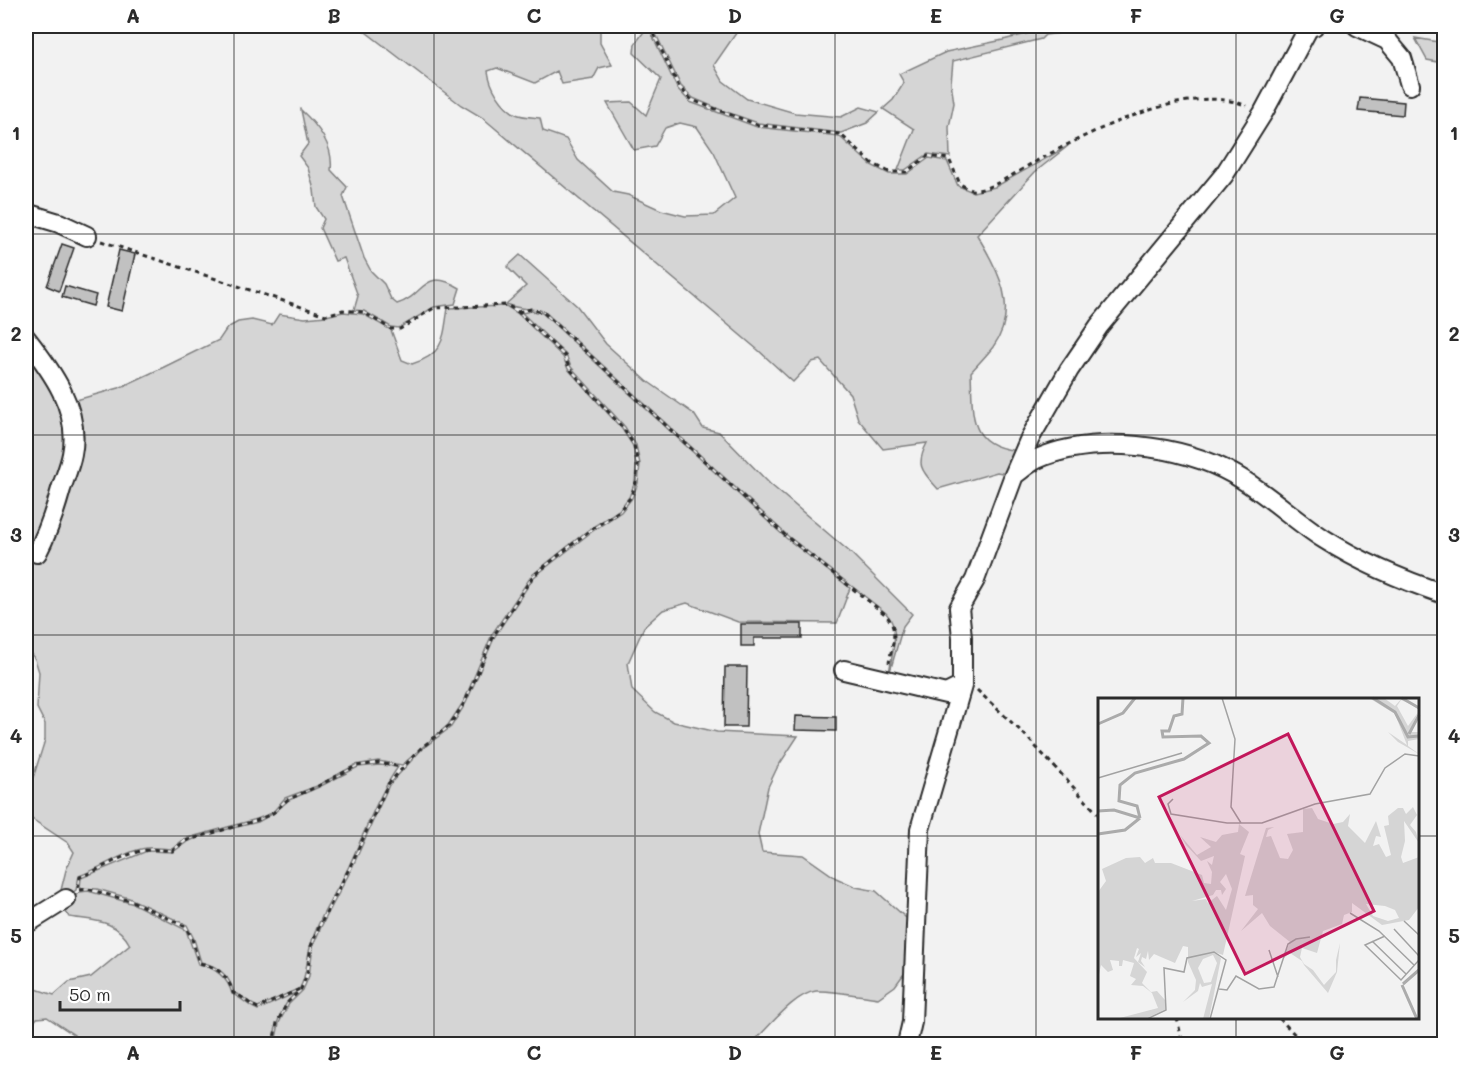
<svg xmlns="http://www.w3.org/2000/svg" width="1470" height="1070" font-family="Mali,sans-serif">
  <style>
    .green { fill: #d5d5d5; stroke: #808080; stroke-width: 1.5 }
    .building { fill: #c1c1c1; stroke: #2b2b2b; stroke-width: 1.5 }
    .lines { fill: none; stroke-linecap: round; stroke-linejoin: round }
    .street-casing { stroke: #2b2b2b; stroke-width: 22 }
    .path { stroke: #2b2b2b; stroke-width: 3; stroke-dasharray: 4.5 4.5; stroke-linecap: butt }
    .street { stroke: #fff; stroke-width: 18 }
    .grid { fill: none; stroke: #2b2b2b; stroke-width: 1.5; stroke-opacity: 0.55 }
    .inset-river { fill: none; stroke: #ababab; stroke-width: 3 }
    .inset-road { fill: none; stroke: #a2a2a2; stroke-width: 1.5 }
    .view { fill: #c2185b; fill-opacity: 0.15; stroke: #c2185b; stroke-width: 3 }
    .inset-edge { fill: none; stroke: #2b2b2b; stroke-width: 3 }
    .neatline { fill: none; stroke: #2b2b2b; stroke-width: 2 }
    .grid-label { font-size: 20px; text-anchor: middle; font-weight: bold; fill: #2b2b2b }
  </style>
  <rect width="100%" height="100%" fill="#f2f2f2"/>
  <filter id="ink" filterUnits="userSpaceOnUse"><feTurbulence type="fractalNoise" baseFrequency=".0167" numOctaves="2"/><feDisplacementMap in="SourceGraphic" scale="12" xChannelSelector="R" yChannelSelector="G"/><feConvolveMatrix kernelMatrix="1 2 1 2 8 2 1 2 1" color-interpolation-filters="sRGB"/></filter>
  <g filter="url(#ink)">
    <path class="green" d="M358,26H600V43L612,65L599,68L593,79L562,84L557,71L535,83L497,68L488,71C490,87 502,107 516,114C522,117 533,117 540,118L543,131L566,139L578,160L613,192L628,195L661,210L685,216L714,215L735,198L714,152L697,127L680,123L665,128L655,146L634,150L607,103L631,102L646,115L661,79L634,53L635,44L648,26L677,88L690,102L757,127L839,136L871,165L889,174H907L929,158L947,161L958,186L973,192L995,187L1068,146L1035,172L977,235C998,269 1020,309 993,347C986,356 978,364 971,372C973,417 967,448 1023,451L1012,475L997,472L938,489C922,471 915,466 927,443L883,449L858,419L850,394L820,360L812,362L793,382L758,350L483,118L461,105Z
      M652,26H741L714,65L723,81L747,99L795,113L841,117L861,107L879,112L867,123L841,133L758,123L721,110L693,98L681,86Z
      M1058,26H1119L1045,35L1041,39L953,61L951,83L954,103L949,127L950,157L928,154L905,170H898L914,129L883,109L893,100L904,83L899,74L946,52L1003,40Z
      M1415,38L1444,43V63L1427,60Z
      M301,110C318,126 334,146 331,170L347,187L343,196L364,258L371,271L384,284L391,299L397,304C425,296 422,266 460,288L455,304L434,307L399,328L391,327L364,311L354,310L358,296L344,258L335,261L320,228L324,219L316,207L314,190L308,168L299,156L308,144Z
      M520,255L577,306L606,344L647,381L694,414L703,428L719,432L770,484L851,553L912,614L903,626L889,675C891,652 902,631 886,613L788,536L544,311C530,308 519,310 506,304L526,286L507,267Z
      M506,306L517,313L563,357L568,369L622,429L633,446L636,464L635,482L629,497L619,510L588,530L532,575L492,634L464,701L448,725L402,765L378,761L355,765L317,786L285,798L272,813L257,819L184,839L172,849C164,849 155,847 147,848C124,851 102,868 79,876L76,890L58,902L66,870L74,852L68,843L26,815V784L33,778L45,740V724L37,708L39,672L35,659L26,648V564L37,555L76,451L69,402L119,388L164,367L219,340L227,328L238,322L252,320L272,325L279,314L305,318L326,316L343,312L363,314L391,330L402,360L412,364C445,354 443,338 448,308Z
      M531,311L542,313L786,538L850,588L837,623L738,622L687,603L663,610L644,627L628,663L632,690L655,712L674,722L717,732L798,736L777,768L768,787L758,834L762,852L803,855L836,878L856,887L876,891L914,925L912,963L895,986L878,998C863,996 830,990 816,991C793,994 768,1029 751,1044H275L279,1023L289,1004L303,990L309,976L313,946L321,927L352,868L389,785L422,749L451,727L466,703L495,636L534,577L590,533L621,512L632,498L638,483L640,464L636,445L625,427L571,367L566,355L522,313Z
      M26,344L51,378L69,437L31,554L26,558Z
      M380,765L398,767C377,797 365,832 349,866C337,892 319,916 311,944C306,959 308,972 300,988L258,1007C248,1003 244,996 234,993C230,976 218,966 201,962L194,939L187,925L129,898L97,889L80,888L81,878L147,851L173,852L187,842L203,835L258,822L274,813L289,800L319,787L358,767Z
      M88,891L134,904L186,930L198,964C215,967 228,978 232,994C243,998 247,1006 258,1010L295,993C280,1008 276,1025 272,1044H66L74,1035L47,1017L37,1018L31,1026L26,1025V989H36L54,995L69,982L91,977L130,945C116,919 95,921 69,917L62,906L80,892Z"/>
    <path class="building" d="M1360,98L1404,102L1403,115L1358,111Z
      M62,244L74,248L59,291L47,286Z
      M119,250L135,254L122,311L106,307Z
      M65,286L96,295L93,306L62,297Z
      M741,624H802V638H754V646H741Z
      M725,667H747L746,727H724Z
      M796,716L836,717V731L795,730Z"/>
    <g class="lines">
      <defs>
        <path id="street" d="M1357,26L1387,40L1402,58L1410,85
          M26,213L59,223L87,236
          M26,338C51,370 81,410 72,454C70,465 65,477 61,489C55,511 48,532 37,553
          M1014,475C1021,470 1029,463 1037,459C1094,434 1181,444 1235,475C1267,493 1294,520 1324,539C1362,563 1402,580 1444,594
          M844,670L946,694L962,686
          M26,924L66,899
          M907,1044L912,1022L920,829L962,686V637L959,608L975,580L1014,475L1030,438L1069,370L1099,326L1224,175L1263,113L1309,27L1314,26"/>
      </defs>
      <use href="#street" class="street-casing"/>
      <path class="path" d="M650,26L679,87L692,100L758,125L840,134L872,163L889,172H906L928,156L949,159L960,184C963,186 969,189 972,190C988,192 1017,172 1031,164C1083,135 1189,80 1247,106
        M101,241L326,315L343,310L363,312L391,329H400L434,308L507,305L518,312L565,356L569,368L623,428L634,445L638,464L636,482L631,497L619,511L589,531L533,576L494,635L465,702L449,726L421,748L388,784L350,867L319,927L311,946L307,975L301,989L287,1003L277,1023L273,1044
        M518,312L531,309L543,312L787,537L885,614C900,630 892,643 889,663
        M977,690L1024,734L1100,816
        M78,888L80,877C102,869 126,852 148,850C156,849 164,850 172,851L185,841L258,820L273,813L287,800L318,786L356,766L379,763L402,767
        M80,890L88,889L134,902L186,927L192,939L199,963C217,966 229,977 233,993C244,996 247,1004 258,1008L300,989
        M1177,1018L1181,1036L1178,1044
        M1279,1018L1304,1044"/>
      <use href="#street" class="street"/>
    </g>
  </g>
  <path class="grid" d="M234,26V1044M434,26V1044M635,26V1044M835,26V1044M1036,26V1044M1236,26V700M26,234H1444M26,435H1444M26,635H1444M26,836H1100M1418,836H1444M1236,1018V1044"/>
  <g transform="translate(1098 698)">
    <rect width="321" height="321" fill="#f2f2f2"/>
    <path d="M271,0H286L297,8L304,0L321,10L303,2L299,8L310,28L321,13L311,34H321V41L310,43V48L321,56L300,44L290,34L309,47L297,16ZM315,109L319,117L312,127L318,134L321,145L306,123L307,143L303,159L305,165L321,159V209L311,222L284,227L254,205V214L246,217L244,226L225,233L219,255L204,250L202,259L206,266L215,272L226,287L238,274V262L242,245L239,274L230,295L206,267L204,263L192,255L185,261L192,244L172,228L164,215L143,233L160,211L155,207V197L147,198L168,130L176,129L170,132L168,139L173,138L182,160L190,161L195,152L189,136L205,134V111L214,110L220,121L235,126L245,124L252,116L250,128L267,145L278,123L283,139L278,138L275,148L281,146L288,159L293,157L286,128L291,127L290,118L300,110H305L308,116ZM268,206L287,208L297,212L301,220L290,223L275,218ZM141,126L151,134L142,156L147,158L125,257L116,254L123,260L111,321H105L114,286L104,289L102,285L100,293L85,304L97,292L98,282L90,264V249L85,248L77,265L56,256L51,262L50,253L48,261L44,259L43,263L47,269L40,264L43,255L38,259L41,251L39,250L36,260L49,274L44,285L53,294L59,293L67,302L68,311L47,321H18L60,310L54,295L45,288L33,287L38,281L32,278L36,265L25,262L24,268H21V263L12,262L15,272L10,274L3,267L0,281V194L8,183L4,171L28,160L42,159L47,165L55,160L57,165H73L104,177L106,185L113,186L114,174L109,163L114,167L116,158L103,163L88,147L82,137L99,157L113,149L102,139L118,144L124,137L140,134ZM128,176L134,191L128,212L119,198L110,205L108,201L94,203L115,197L118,192H123L124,197L128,191L122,184ZM115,257L119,265L113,284L106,285L100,270L105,261Z" fill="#d5d5d5" fill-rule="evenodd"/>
    <path class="inset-river" d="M275,0L297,14L310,39L321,38M304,0L321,10M0,26L25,15L37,0M311,36L321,17M0,113L16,112L42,120M42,120L39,108L21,103L22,87L37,75L86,61L111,45L103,38L65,39L64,33H71L76,18L84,16L85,0M0,136L27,132L42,120M305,286L321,272M304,287L319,321"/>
    <path class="inset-road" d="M124,0L137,41L133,109L143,125M0,80L84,55M75,101L70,106L73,116L129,125H164L217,106L272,96L287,70L307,56L321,58M252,215L281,233L316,267M306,223L321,237M296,231L321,258M287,238L267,247L303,282L321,262M274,243L308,276M171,252L180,279M121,291L129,292L138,278L161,291L176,289L190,246L198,241L212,239M49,321L68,312L66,270L86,274L89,260L116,254L128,262L112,321"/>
    <path class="view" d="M190,36L276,213L147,276L61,99Z"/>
    <rect width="321" height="321" class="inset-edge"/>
  </g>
  <rect width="1470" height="1070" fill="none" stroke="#fff" stroke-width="66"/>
  <path d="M60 1001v9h120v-9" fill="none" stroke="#2b2b2b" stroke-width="3"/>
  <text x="69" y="1001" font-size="18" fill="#2b2b2b" stroke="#ffffff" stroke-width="4.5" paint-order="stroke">50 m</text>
  <rect x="33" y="33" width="1404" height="1004" class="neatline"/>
  <g class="grid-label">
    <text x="133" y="23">A</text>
    <text x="334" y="23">B</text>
    <text x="534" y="23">C</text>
    <text x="735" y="23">D</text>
    <text x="936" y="23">E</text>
    <text x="1136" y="23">F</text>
    <text x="1337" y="23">G</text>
    <text x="16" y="140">1</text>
    <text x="1454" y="140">1</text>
    <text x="16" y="341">2</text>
    <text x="1454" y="341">2</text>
    <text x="16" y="542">3</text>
    <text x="1454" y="542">3</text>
    <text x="16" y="743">4</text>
    <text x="1454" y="743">4</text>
    <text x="16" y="943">5</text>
    <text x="1454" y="943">5</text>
    <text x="133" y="1060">A</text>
    <text x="334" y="1060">B</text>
    <text x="534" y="1060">C</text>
    <text x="735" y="1060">D</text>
    <text x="936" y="1060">E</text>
    <text x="1136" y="1060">F</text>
    <text x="1337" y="1060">G</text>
  </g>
</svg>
